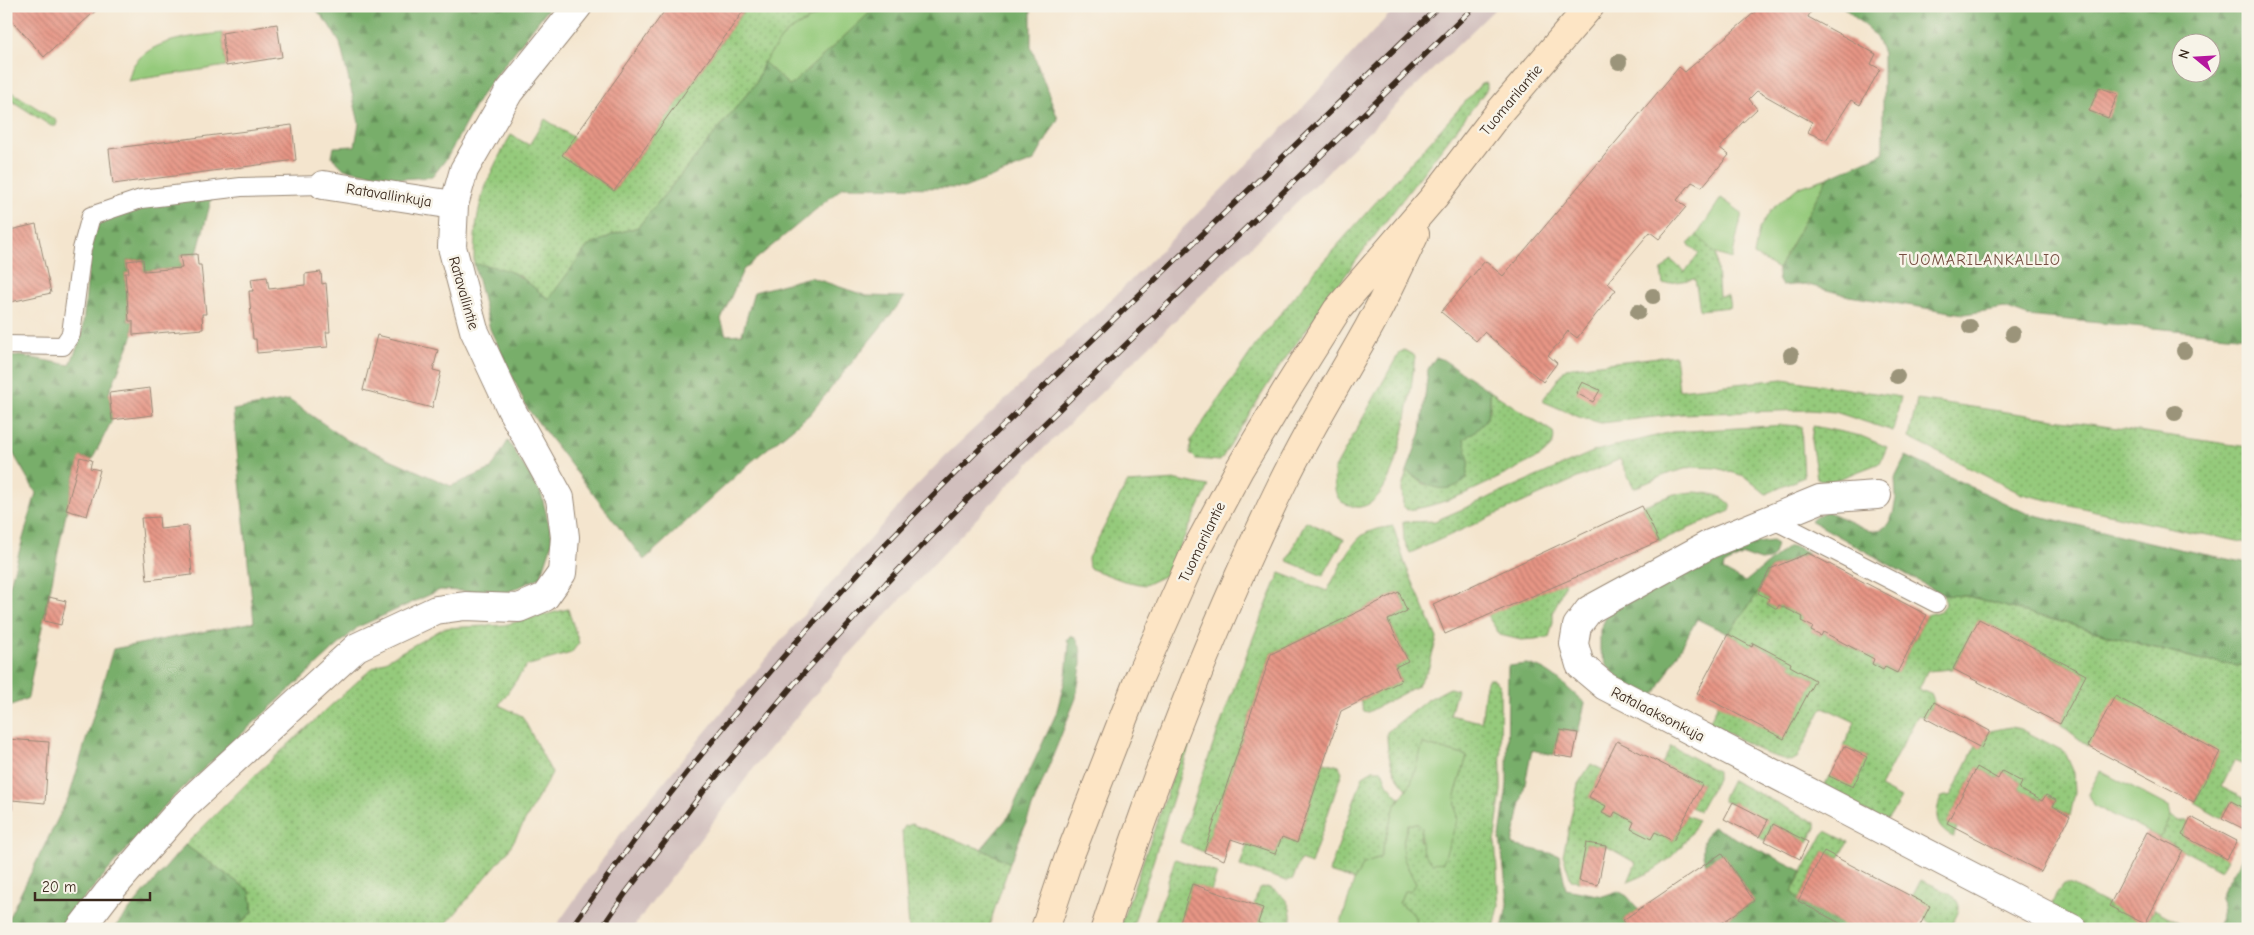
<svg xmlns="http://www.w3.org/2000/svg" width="2254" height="935" font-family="'Comic Neue',sans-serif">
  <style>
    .industrial { fill: #d1bfbd }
    .grass { fill: url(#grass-dots); stroke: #687a4c }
    .forest { fill: url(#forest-firs); stroke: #5a6c44; fill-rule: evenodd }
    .green { fill: #95ca7b; stroke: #687a4c }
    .building { fill: url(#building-back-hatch) }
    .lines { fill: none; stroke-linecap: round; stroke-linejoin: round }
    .lane-casing { stroke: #988876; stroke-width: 20 }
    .street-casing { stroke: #988876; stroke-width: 30 }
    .secondary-casing { stroke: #988876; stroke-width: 30 }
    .lane { stroke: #fff; stroke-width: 18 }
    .street { stroke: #fff; stroke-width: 28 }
    .secondary { stroke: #fde5c5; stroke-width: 28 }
    .rail-casing { stroke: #3b2a1e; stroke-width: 5.5 }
    .rail { stroke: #f7f3e8; stroke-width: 4; stroke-dasharray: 11; stroke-linecap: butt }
    .tree { fill: #9b947a }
    .labels { text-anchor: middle; stroke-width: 5; stroke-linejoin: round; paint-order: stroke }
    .street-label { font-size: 15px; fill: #3b2a1e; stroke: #f7f3e8 }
    .neighbourhood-label { font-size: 16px; letter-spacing: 1px; fill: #774f42; stroke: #f7f3e8 }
  </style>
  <defs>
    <pattern id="grass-dots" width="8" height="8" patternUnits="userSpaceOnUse" patternTransform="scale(1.25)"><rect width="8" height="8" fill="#95ca7b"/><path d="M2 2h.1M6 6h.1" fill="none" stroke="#7ba464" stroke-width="1.8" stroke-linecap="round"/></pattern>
    <pattern id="forest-firs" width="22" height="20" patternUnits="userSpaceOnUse" patternTransform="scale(1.25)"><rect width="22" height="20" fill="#78ae6b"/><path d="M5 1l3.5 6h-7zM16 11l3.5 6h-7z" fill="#648e57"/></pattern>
    <pattern id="building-back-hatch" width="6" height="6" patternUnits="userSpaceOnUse" patternTransform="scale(1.25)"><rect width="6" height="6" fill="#e79585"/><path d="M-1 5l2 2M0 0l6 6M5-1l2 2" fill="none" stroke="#bc7a6c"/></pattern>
  </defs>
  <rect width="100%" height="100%" fill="#f7f3e8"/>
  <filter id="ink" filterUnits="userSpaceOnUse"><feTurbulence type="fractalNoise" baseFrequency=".02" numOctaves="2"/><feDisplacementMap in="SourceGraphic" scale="10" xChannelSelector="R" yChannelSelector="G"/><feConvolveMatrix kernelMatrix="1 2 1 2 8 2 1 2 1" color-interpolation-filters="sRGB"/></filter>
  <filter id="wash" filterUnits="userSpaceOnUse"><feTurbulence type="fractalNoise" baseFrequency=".0096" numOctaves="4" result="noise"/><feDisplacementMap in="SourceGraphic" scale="20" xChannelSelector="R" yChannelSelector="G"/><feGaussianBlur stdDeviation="1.12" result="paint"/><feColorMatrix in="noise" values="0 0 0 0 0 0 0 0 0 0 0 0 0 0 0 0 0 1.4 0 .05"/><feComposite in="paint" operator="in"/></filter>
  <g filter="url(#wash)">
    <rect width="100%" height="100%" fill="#f4e5ce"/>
    <path class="industrial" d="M1397,6H1498L1034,458L929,569L844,660L754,768L632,929H554L619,836L780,642L909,494L944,457L1110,301L1292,119Z"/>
    <path class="grass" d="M747,6H833L786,33L764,62L756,83L638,227L614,234L587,247L549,300L519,275L474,264C474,210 484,181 511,135L529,145L545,119L574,138L563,155L614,191Z
      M1487,83V89L1363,251L1275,373L1220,461L1196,459L1190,453L1191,440L1255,346L1319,266L1481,84Z
      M6,88L57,121L56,126H51L6,97Z
      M1697,235L1716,254L1719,296H1728L1730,307L1700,310L1695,279L1663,284L1661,271L1671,260L1685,272L1699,253L1688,244Z
      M1404,350L1415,356C1411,388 1400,502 1360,507C1357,508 1352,506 1349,505C1332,501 1335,484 1334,470L1399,353Z
      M1675,355L1679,390L1783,379L1901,397L1893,431L1835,412L1809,410L1681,414L1601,423L1579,417L1542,401L1566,368Z
      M1490,391L1553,432C1556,444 1550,448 1541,456C1501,476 1452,505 1407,510L1403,506L1402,488L1407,471L1425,485L1468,461L1463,439L1490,411Z
      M1917,399L2248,447V543L2152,524L2022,494L1909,438Z
      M1785,425L1801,426L1804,477L1766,494L1744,476L1717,468L1692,467L1670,473L1634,488L1620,459L1410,553L1404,541L1403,522L1435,521L1595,451L1672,432Z
      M1813,426L1861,436L1887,447L1880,463L1828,483L1817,478L1811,441Z
      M1177,480L1209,486L1166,575L1145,585L1124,581L1089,568L1088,558L1127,483Z
      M1694,492C1706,493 1727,494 1731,508L1730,511L1659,541L1642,506L1674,494Z
      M1306,521L1344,539L1323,576L1287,561Z
      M1393,526L1405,564L1437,638L1428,670L1417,686L1368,712L1364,711L1360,701L1401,681L1395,667L1408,660L1388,620L1407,611L1399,592L1271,654L1204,852L1180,842C1210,751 1242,661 1280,573L1327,591C1336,576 1349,545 1363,535C1372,529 1383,528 1393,526Z
      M1566,581L1553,613V622L1549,638L1521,640L1500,635L1487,615Z
      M1758,593L1769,599L1767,604L1776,608L1779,605L1803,617L1801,621L1813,627L1811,631L1821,636L1823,633L1874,659L1872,665L1883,670L1885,667L1897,673L1927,615L1940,611L1946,603L1943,595L1968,596L2197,660L2248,666V767L2234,761L2221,787L2248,800V810L2231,801L2222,818L2194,802L2220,752L2088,746L2060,724L2086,675L1979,619L1953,669L1927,671L1919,689L1932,695L1934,702L1925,718L1918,715L1880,787L1901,798L1886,822L1823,789L1829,776L1867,757L1844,746L1855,722L1823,707L1797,758L1790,761L1767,754L1709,723L1718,704L1784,738L1815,680L1790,666L1791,662L1754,643L1752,647L1728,634Z
      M568,609L579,643L571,653L526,666L499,705L522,716L552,773L508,851L442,929H234L253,912L250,891L185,845L255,775L371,669L444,628L504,625Z
      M1488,679H1493L1500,685L1501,790L1495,838L1499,906L1494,929H1418L1414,915L1399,903L1404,891L1416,884C1401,854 1398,856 1408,824H1418L1422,828L1419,841L1457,821L1455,795L1467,756L1424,744L1411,783L1407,789C1391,773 1387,754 1387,732L1427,700L1450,688L1457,690L1450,715L1481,722C1484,709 1483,691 1488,679Z
      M2010,727L2021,729L2065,752L2074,773L2075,792L2070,816L2053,806L2056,800L2046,795L2042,801L2019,789L2022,782L2002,771L1998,779L1977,767L1947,823L1957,828L1953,837C1935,828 1934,816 1941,797L1951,795L1976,745L1982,748L1990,731Z
      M1188,734H1193L1132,929H1119Z
      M1671,746L1717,771V779L1699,811L1690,807L1702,784L1662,764Z
      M1324,762L1339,766L1342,772L1311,864L1300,860L1293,879L1287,881L1240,866L1247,844L1275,854L1282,837L1297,843Z
      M1591,764L1603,770L1589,797L1606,806L1602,813L1612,818L1615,812L1634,822L1631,829L1651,839L1655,832L1673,841L1686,815L1698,820C1681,853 1662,869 1628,882L1636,863L1606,846L1586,843L1579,881L1571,880L1563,855L1578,784Z
      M1373,770H1382L1387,783L1400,798L1395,806L1380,858L1364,864L1354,880L1329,872L1363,776Z
      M1732,780L1816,823V828L1808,842L1773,824L1765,841L1759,837L1767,821L1733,802L1731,804L1724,801L1723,798Z
      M2171,816L2178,821H2189L2182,835L2227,859L2221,870L2160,838Z
      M911,824L981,849L1010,863L988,929H909L902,831L905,826Z
      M1826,831L1848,842L1839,858L1824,851L1798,901L1792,892L1823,834Z
      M1175,859L1217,873L1211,891L1192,884L1178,929H1153Z
      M1921,880C1931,885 1958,893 1959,907C1959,914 1952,923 1949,929C1927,929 1920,913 1912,897Z
      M2064,884H2070L2145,924L2154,909L2189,928L2088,929L2054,911L2051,907L2056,894Z
      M1267,887C1285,893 1296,909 1289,929H1275L1258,923L1263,908L1254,905L1259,889Z"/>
    <path class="forest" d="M313,6H550L481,95L447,158L432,177L400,179L344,169L332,157L334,147L355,146L359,123L340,43L329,25Z
      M877,6H1031V47L1058,119L1034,161L964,188L843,187L743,270L721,319L726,335L742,334L754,292L810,277L867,296L905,297L810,414L751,462L644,560L527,408L490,329L474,264C516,268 518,276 549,299L587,247L614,234L638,227L756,83L764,62L790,86Z
      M1842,6H2248V337L2027,316L2005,308L1964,314L1849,296L1805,284L1782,286L1778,279V269L1827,178L1883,153V53L1875,35ZM2182,42H2212V72H2182Z
      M212,197L197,254L180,255L182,268L144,271L143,259L127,261L129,273H125L129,321H133V335L109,393L112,420L92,460L81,457L78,464C66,509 58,554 48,600C41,633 33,665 28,698L6,708V598L36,493L6,441V357L21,356L70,365L82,335L91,243L100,221L139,205Z
      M1436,357L1442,359L1490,391C1490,420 1487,423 1464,439L1469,461L1466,480C1443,497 1426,486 1407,471L1421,432L1428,369Z
      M289,400L347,440L451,486L491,469L508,441L541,493L553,540L541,577L506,593L440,590L358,627L171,799L57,929H6V923L70,794L113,649L254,622L233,410Z
      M1906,456L2026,513L2179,549L2248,563V666L2198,660L1968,596L1943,595L1810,520L1826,511L1870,531L1882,529L1888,524L1893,514L1896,498L1895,478Z
      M1772,541L1777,544L1774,555L1769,560L1760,561L1744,555L1724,565L1723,570L1745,582L1789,546L1797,547L1808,553L1770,569L1758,593L1728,634L1697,619L1653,698L1620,680L1607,666L1600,651V630L1608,613L1648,587L1749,544Z
      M1071,635C1089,643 1078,681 1076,698L1010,863L981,849L1009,816L1056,714L1066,676L1069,646L1067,639Z
      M1527,664C1552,669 1566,688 1585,703L1578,733L1560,730L1554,755L1532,750L1512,845L1559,855L1566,889L1603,896L1618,891L1627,896L1639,910L1623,920L1629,929H1502L1508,901L1500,838L1507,784L1508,666Z
      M1713,827L1802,871L1792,892L1798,901L1851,929H1713L1754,901L1722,853L1706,864C1700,852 1702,836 1713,827Z
      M185,845L250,891L253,912L234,929H113Z
      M2248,849V929H2215C2221,919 2226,910 2220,899L2223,890Z"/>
    <path class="green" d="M833,6H877L790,86L764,62L786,33Z
      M222,33L226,66L128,81C130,76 131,67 135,63C155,38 193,37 222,33Z
      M1827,178L1778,269L1754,255L1759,229L1771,210L1797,188Z
      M1721,198L1742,213L1732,259L1716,254L1697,235Z
      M1423,744L1467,756L1455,795L1457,821L1443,862L1433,863C1421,852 1419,843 1422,828L1418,824H1408C1398,856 1402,855 1416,884L1410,891H1404L1399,903L1414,915L1418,929H1339L1355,878L1364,864L1380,858L1395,806L1411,783Z
      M2100,771L2169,807L2171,816L2160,838L2093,805L2088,794Z"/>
    <g id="blocks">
      <path class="building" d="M18,6H101L44,57L7,15Z
        M668,6H747L614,191L562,155Z
        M1762,6H1811L1813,7L1808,17L1876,54L1871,64L1880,69L1860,105L1851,100L1826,140L1807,132L1812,122L1757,91L1749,99L1757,109L1741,124L1720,148L1729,155L1702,187L1692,182L1677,200L1686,207L1659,239L1650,232L1607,283L1616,290L1577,338L1568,331L1559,343L1548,355L1557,363L1543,382L1484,332L1476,341L1441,312L1485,261L1503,276L1679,67L1685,72Z
        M277,24L282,57L226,66L222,33Z
        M2099,87L2118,94L2108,118L2089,111Z
        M292,125L296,160L113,184L109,149Z
        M36,224L51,293L6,303V231Z
        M197,254L198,265H201L206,314H202L203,329L133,335V321H129L125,273H129L127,261L143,259L144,271L182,268L180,255Z
        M321,272L322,284L326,283L330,332H326L328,347L257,353L256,339H253L249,291H253L251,279L267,277L269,289L305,285V274Z
        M377,335L438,350L433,370L441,372L432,408L363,390Z
        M1582,382L1600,390L1593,402L1576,393Z
        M150,388L153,415L112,420L109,393Z
        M80,457L92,460L90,468L100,470L87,516L66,510Z
        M1642,506L1659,541L1445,634L1433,604Z
        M159,517L160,529L188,526L192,575L147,580L141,518Z
        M1808,553L1927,615L1897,673L1885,667L1883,670L1872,664L1874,659L1823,632L1821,636L1811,631L1813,627L1801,621L1803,617L1779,605L1777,609L1767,603L1769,599L1758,593L1770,569Z
        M1399,592L1407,611L1388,620L1408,661L1395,667L1401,681L1341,711L1297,843L1282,837L1275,854L1231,839L1224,860L1204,852L1271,654Z
        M49,597L66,601L61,625L44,621Z
        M1979,619L2086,675L2060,724L1953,669Z
        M1728,634L1752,647L1753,643L1791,663L1790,666L1815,680L1784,739L1697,693Z
        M2115,696L2220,752L2194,802L2088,746Z
        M1934,702L1990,731L1981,748L1925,718Z
        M1560,730L1578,733L1573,758L1554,755Z
        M6,739L49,742L45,803L12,800V810L6,809Z
        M1617,741L1702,784L1673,841L1655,832L1651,839L1631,829L1634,822L1615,812L1612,818L1602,813L1606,806L1589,797Z
        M1844,746L1867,757L1853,787L1829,776Z
        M1977,767L1998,779L2002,771L2022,782L2019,789L2042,801L2046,795L2056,800L2053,806L2070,816L2041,872L1947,823Z
        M2231,801L2248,810V826L2246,830L2222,818Z
        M1733,802L1768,820L1759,837L1724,819Z
        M2191,817L2237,841L2227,859L2182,835Z
        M1773,824L1808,842L1800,859L1765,841Z
        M2147,832L2183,850L2145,924L2109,906Z
        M1586,843L1606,846L1598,885L1579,881Z
        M1824,851L1930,906L1918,929H1851L1798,901Z
        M1722,853L1754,901L1713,929H1629L1623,920Z
        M1192,884L1263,908L1258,923L1275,929H1178Z"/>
    </g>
  </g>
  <g filter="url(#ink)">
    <use href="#blocks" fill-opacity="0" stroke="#988876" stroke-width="1"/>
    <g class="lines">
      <defs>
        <path id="lane" d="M6,345L63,346L71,334L82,249L91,216L141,199L241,187L323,185
          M1772,519L1936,603"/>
        <path id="street" d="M323,185L454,205
          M1877,495L1820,499L1710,544L1589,610L1577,626L1574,644L1580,665L1605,686L2073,929
          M80,929L107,894L186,804L357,647L436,610L465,606L519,608L545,597L562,573L565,537L560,498L511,409L474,330L452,247L454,205L464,170L509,92L578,6"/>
        <path id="secondary" d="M1045,929L1068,860L1139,678L1196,550L1240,468L1286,391L1337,310L1434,197L1500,111L1590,6
          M1105,929C1154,778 1212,627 1282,484C1308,430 1340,379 1369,327C1386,296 1400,265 1415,234"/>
      </defs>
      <use href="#lane" class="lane-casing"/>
      <use href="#street" class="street-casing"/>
      <use href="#secondary" class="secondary-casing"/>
      <use href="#lane" class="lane"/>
      <use href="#street" class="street"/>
      <use href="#secondary" class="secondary"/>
      <defs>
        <path id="rail" d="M570,929C659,802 758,681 864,567C943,482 1029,401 1113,320C1222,216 1331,111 1439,6
          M601,929L625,894L703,792L794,684L886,583L978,488L1475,6"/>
      </defs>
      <use href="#rail" class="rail-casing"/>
      <use href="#rail" class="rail"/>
    </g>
    <g class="tree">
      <circle cx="1619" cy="62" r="8"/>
      <circle cx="1653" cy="296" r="8"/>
      <circle cx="1638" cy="312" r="8"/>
      <circle cx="1970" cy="327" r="8"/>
      <circle cx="2013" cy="334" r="8"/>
      <circle cx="2184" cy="351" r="8"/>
      <circle cx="1791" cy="355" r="8"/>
      <circle cx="1897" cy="376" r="8"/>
      <circle cx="2175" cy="413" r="8"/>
    </g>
  </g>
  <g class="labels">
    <g class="street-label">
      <text transform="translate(1511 100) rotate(-50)" y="5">Tuomarilantie</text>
      <text transform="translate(389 195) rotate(9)" y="5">Ratavallinkuja</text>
      <text transform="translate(464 293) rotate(74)" y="5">Ratavallintie</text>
      <text transform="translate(1202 542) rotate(-64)" y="5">Tuomarilantie</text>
      <text transform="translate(1658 714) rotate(27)" y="5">Ratalaaksonkuja</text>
    </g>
    <g class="neighbourhood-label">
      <text x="1980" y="265">TUOMARILANKALLIO</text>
    </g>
  </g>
  <rect width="2254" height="935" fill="none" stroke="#f7f3e8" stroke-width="25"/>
  <g transform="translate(2196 58) rotate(288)"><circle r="24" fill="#f7f3e8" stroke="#aca397"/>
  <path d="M0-4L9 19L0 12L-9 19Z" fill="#b5179e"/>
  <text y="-8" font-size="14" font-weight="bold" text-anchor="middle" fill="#3b2a1e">N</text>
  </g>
  <path d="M35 892v8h115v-8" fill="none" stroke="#3b2a1e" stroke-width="2.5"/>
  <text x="42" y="892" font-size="15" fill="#3b2a1e" stroke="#f7f3e8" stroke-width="4" paint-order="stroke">20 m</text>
</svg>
